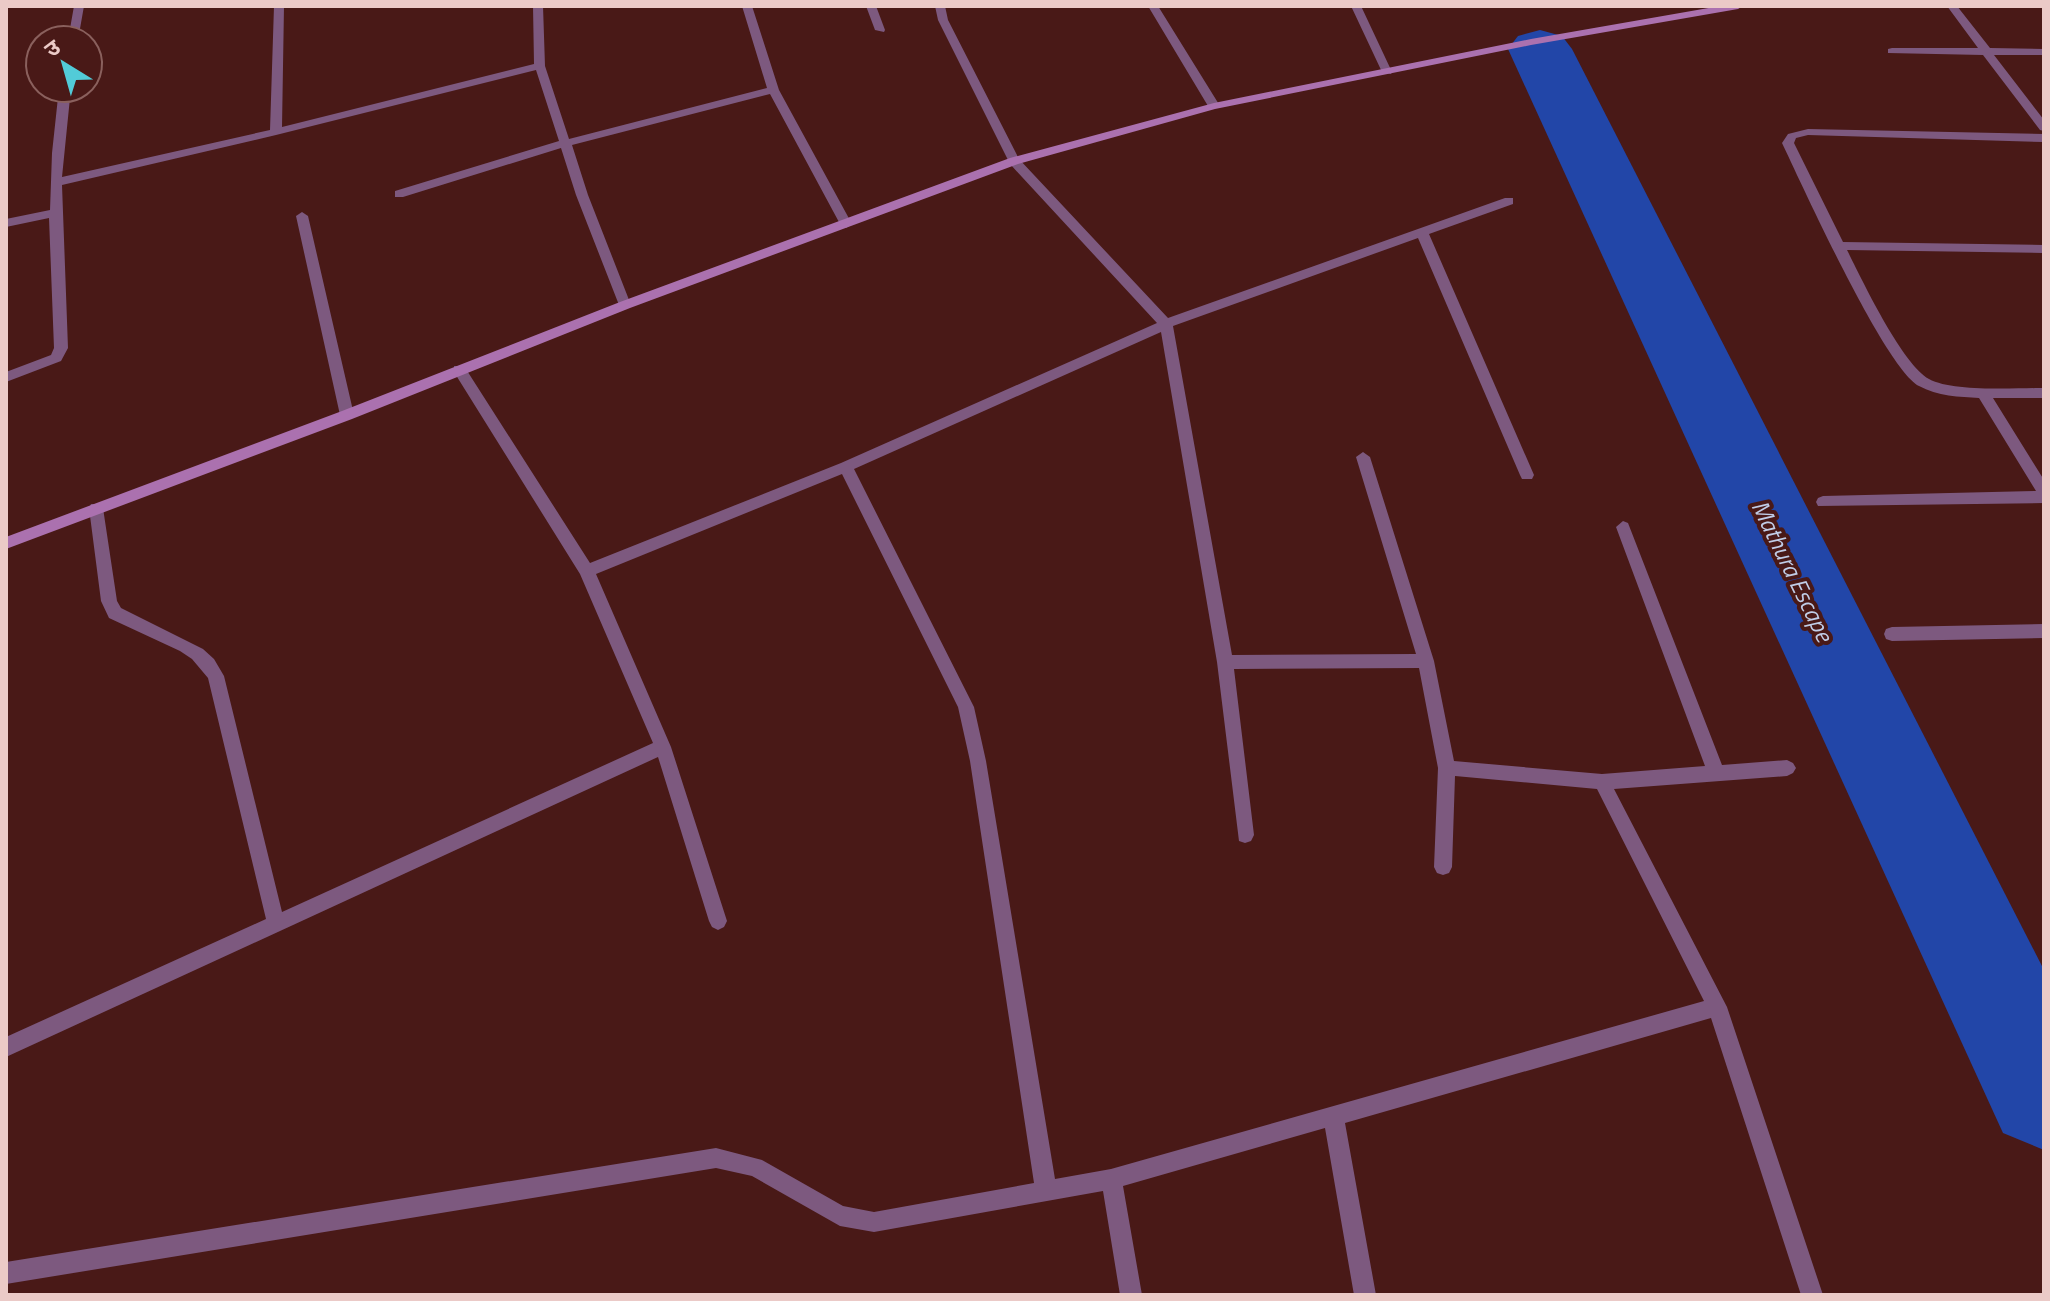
<svg xmlns="http://www.w3.org/2000/svg" width="2050" height="1301" font-family="'Titillium Web','Noto Sans Devanagari',sans-serif">
  <style>
    .lines { fill: none; stroke-linecap: round; stroke-linejoin: round }
    .river { fill: #2246a8; fill-rule: evenodd }
    .street { fill: #7d597f; fill-rule: evenodd }
    .secondary { fill: #ab71af; fill-rule: evenodd }
    .labels { text-anchor: middle; stroke-width: 8; stroke-linejoin: round; paint-order: stroke }
    .water-label { font-size: 24px; font-style: italic; fill: #c0cde7; stroke: #491917 }
  </style>
  <rect width="100%" height="100%" fill="#491917"/>
  <g class="lines">
    <path class="river" d="M1540,30L1562,36L1572,49L2044,970V1150L2003,1133L1508,49L1518,36Z"/>
    <path class="street" d="M74,6H84L78,40H68Z
      M274,6H284L282,127L534,64L533,6H543L545,66L569,139L767,88L742,6H752L779,90L852,224L846,228L840,224L770,94L572,145L588,195L631,305L625,309L619,305L576,195L561,148L403,197H395V191L559,141L536,70L276,135L62,185L68,348L61,361L6,382V372L51,355L54,348L49,218L6,227V219L50,210L52,153L59,88H71L62,177L270,130Z
      M866,6H876L885,30L884,32L875,30Z
      M935,6H945L948,20L1019,159L1168,318L1505,198H1513V204L1429,234L1534,475L1532,479H1522L1520,475L1418,238L1173,326L1232,655L1416,654L1356,457L1363,452L1370,457L1434,661L1454,761L1602,774L1705,766L1616,527L1623,521L1628,523L1722,765L1787,760L1793,763L1796,768L1793,773L1787,776L1614,789L1727,1007L1823,1295H1801L1711,1018L1345,1123L1376,1295H1354L1325,1128L1123,1186L1142,1295H1120L1103,1191L874,1232L840,1226L752,1176L716,1168L6,1284V1262L716,1148L762,1160L843,1206L874,1212L1034,1183L970,761L958,707L842,474L596,574L671,747L727,921L724,927L718,930L712,927L709,921L658,757L6,1057V1037L266,919L208,678L192,659L180,651L109,618L101,601L89,508L91,504H101L103,508L117,601L121,608L203,649L214,659L224,676L282,912L653,743L580,574L454,372V366H464L590,563L841,463L1157,323L1010,164L938,20ZM1161,332L1217,662L1239,841L1245,843L1251,841L1254,835L1234,669L1419,668L1438,768L1434,867L1437,873L1443,875L1449,873L1452,867L1455,776L1597,789L1704,1001L1111,1169L1055,1179L986,761L974,707L854,469Z
      M1148,6H1158L1220,106L1218,108L1208,106Z
      M1351,6H1361L1392,72L1391,74L1382,72Z
      M1947,6H1957L1990,48L2044,49V55H1994L2044,120V131L2040,130L1983,55L1888,53V49L1892,48H1978Z
      M1808,129L2044,134V142L1808,135L1796,138L1794,143L1843,242L2044,245V253L1847,250C1862,280 1902,364 1929,379C1952,392 2016,388 2044,388V398H1993L2044,480V503L1818,506L1816,502L1818,498L1823,496L2036,491L1979,398C1960,397 1937,396 1919,386C1885,368 1803,187 1782,143L1788,134Z
      M302,212L308,216L354,415L347,420L340,415L296,216Z
      M2044,624V638L1892,641L1886,639L1884,634L1886,629L1892,627Z"/>
    <path class="secondary" d="M1720,6H1743L1738,9L1531,45L1215,109L1018,164L630,308L352,419L6,549V537L342,411L620,302L1010,158L1214,103L1531,39Z"/>
  </g>
  <g class="labels">
    <g class="water-label">
      <text transform="translate(1792 571) rotate(64)" y="8">Mathura Escape</text>
    </g>
  </g>
  <rect width="2050" height="1301" fill="none" stroke="#ebcac7" stroke-width="16"/>
  <g transform="translate(64 64) rotate(323)"><circle r="38" fill="#491917" stroke="#8a605d" stroke-width="2"/>
  <path d="M0-6L14 30L0 20L-14 30Z" fill="#52cbd8"/>
  <text y="-12" font-size="22" font-weight="bold" text-anchor="middle" fill="#ebcac7">उ</text>
  </g>
</svg>
